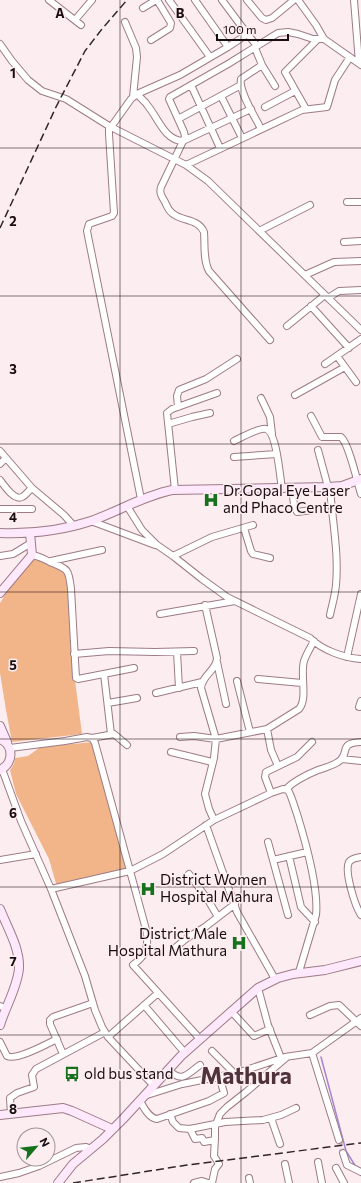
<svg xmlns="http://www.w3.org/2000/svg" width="361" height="1183" font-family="Commissioner,sans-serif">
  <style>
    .green { fill: #f1b589 }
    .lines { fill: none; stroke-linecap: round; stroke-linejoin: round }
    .stream { stroke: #a486d5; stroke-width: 1.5 }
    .street-tunnel { stroke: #dacbcf; stroke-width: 6; stroke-dasharray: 6 3; stroke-linecap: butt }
    .street-casing { stroke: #9d7b85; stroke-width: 8 }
    .secondary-casing { stroke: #9d7b85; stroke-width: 10 }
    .street { stroke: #fff; stroke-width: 6 }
    .secondary { stroke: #fee8fc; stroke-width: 8 }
    .rail { stroke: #312529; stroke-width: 1.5; stroke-dasharray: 8 4; stroke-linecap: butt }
    .grid { fill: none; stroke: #190d11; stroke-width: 1; stroke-opacity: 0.55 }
    .labels { text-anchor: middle; stroke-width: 3; stroke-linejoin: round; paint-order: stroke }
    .poi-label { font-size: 15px; fill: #190d11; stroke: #fcedf1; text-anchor: start }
    .town-label { font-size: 23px; font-weight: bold; fill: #4f323b; stroke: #fcedf1 }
    .grid-label { font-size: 13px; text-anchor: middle; font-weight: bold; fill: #190d11; stroke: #fcedf1; stroke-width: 3; stroke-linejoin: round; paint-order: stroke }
  </style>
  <rect width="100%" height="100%" fill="#fcedf1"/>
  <path class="green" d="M39,558L62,569L67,576L70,627V642L82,734L12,742L6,710L0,673V603L13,582L33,559Z
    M93,742L127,868L57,887L49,859L16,794L10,770L14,764L15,758L28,756L39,748L52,746Z"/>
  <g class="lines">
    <path class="stream" d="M321,1057L346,1151L356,1167"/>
    <path class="street-tunnel" d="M339,1140L343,1153"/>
    <defs>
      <path id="street" d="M49,0L81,25
        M169,0L210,57
        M195,0L228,47
        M222,0L248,35
        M247,0L262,18L266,20L272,18L294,0
        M298,0L316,25L324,39L361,65
        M354,0L359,63
        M143,8L156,0
        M75,20L92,0
        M125,22L136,48L137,57L133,97
        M151,40L170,28L171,23L157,0
        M0,44L12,61L28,80L42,91L66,99L109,126L186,165L208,181L361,330
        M255,48L262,65L275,86
        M191,85L220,148
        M137,94C140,98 145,101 148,106C158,118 165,141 183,141L251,109
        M221,96L242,138
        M265,107L295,91
        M306,109L285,72L318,39
        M178,119L241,85
        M109,126V134L114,213L112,216L89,224L87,231L141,499
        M111,127L131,99L137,94L180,75L228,47L246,35L249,36L257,46
        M261,129C256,118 238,91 241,79L262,65
        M186,165L302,110L327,107L335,80L350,57
        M347,202H361
        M259,231L310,205
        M344,242L361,241
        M305,275L334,262L361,261
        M328,298L339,291L361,290
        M311,306L349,348
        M287,326L325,295
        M270,340L209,271C203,260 205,244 204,232C198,218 182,222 172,213C168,210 167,206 165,202C162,197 159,193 161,187L185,137L184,132L169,99L170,97L228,64L278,33L288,32L298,34L313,39H324
        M337,356L356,382
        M325,364L361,339
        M295,395L345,367
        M261,398L270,417L272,434
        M178,407L177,396L179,390L206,379L237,359
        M311,416L322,437H341C349,444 357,481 361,494
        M168,424L192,417L210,413
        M234,441C240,438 260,427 266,429C277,432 280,478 282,489
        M318,450L328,487
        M0,451L32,488L64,515L74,526
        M234,457L277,454
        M0,464L6,458
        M0,480C4,485 14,501 22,497C26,495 29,490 32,488
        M292,488L294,505L297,512L312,510
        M175,490L167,413L172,409L217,393
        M127,506L142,530L157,545L173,556L202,579L227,597L310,638C322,650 344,658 361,659
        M0,509H32
        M91,521L155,545
        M244,528L251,551L253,554L270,558
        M32,555C39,556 44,559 50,562C68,569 69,569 71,589L76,678L78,679L134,668
        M0,556L13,554L31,543
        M173,556L212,537L253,525
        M51,561L102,550
        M205,605L217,658C217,670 202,675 201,688L216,739L214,758L205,794L209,809L214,820
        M160,614L235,601
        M330,615C332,605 335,596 336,585C339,552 332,520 330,487
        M177,652L179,688
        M74,654L109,651L155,652L194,651
        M347,657L361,594
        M217,662L226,704
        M104,674L111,734
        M258,679L302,683
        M237,681L250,732
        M156,693L202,682
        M108,703L137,698
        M359,707L361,701
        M267,729L271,750L278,766
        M180,737L194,736L216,739L267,729L299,709C308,699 300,675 304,661C306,655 310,648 314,641
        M92,738L114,734L127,745
        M10,748L65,741L87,737L92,738L95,743L147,933C148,950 146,955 133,965L200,1039
        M171,752L212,762
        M342,759L361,761
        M2,769L21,821L51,889L130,871L163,854L214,820L271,793L283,789L288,790C292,797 294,806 297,814C305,840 319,888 316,915L299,972
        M286,789C295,780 306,775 318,770C324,768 332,766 338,762C351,754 337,743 361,742
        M271,793L265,777L266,772L297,757L312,742
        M206,825L237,912L275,979
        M268,842L288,915
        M289,856L301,907L315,922
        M361,857C357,858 352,858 349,862C344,871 355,906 361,915
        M0,860L36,854
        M273,860L307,852
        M189,874L208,900L218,917
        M51,889L85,976L95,1010L102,1027L108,1037L154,1086
        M176,947L187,938L205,927L235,904
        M258,988L268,1025L281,1058
        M144,1005L185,1053
        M0,1006L6,1008
        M231,1011L254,1036L270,1029
        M310,1015L330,1006L339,1005L361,1026
        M108,1037L158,993
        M0,1042L7,1056C16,1061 47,1044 57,1039
        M212,1051L233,1072
        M312,1053L339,1140
        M63,1054L50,1024V1020L53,1017L93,1003
        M168,1070C183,1083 186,1075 200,1065
        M144,1096L182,1084L237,1073L285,1057L312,1053L361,1018
        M140,1101C144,1108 149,1118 157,1119L209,1101L224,1093L219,1076
        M11,1114L10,1098L17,1093L34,1087L32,1075L36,1069L105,1032
        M170,1114L173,1122L179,1128L190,1129L225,1122L263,1120L281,1115L296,1108
        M271,1118L280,1144
        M190,1129L195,1139L202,1138L204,1142L215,1140
        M343,1153L347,1165L361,1172
        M318,1162L322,1183
        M285,1164L289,1183
        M336,1168L344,1183
        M0,1177L19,1173L39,1166L76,1148L86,1147L91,1149
        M249,1178L250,1183
        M194,1183L202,1181L208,1183
        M212,1183L215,1169L219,1164L214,1156L215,1137V1127L220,1114L227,1107L246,1092L287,1057"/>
      <path id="secondary" d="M0,533C31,534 61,531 91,521C119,511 143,496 172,490L328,487L342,486L361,479
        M0,593L32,555L30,533
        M0,726L7,742
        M0,739C14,745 14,763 0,770
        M0,909C7,927 20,948 19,968C18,986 5,1008 0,1025
        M0,1115L63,1108L72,1111L112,1129
        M58,1183L73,1164L103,1139L123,1119L181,1056L258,988L278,978L293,974L325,970L361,961"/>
    </defs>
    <use href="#street" class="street-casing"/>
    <use href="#secondary" class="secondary-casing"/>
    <use href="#street" class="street"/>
    <use href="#secondary" class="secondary"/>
    <path class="rail" d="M0,228L56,107L85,51L102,29L127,0
      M73,1183L187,1165L361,1143"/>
  </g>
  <path class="grid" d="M120,0V1183M241,0V1183M0,148H361M0,296H361M0,444H361M0,592H361M0,739H361M0,887H361M0,1035H361"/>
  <defs>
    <symbol id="hospital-bare" viewBox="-9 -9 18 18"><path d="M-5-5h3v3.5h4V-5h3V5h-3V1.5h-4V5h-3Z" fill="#16711d" stroke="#fcedf1" stroke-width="2.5" paint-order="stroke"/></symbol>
    <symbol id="bus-bare" viewBox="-9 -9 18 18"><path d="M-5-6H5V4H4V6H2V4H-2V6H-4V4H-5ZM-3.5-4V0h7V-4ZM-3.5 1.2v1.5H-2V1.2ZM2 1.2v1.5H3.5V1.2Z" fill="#16711d" stroke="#fcedf1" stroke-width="2.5" paint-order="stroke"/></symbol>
  </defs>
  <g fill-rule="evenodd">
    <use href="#hospital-bare" x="200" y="489" width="22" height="22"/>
    <use href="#hospital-bare" x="137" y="878" width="22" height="22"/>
    <use href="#hospital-bare" x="228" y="932" width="22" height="22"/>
    <use href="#bus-bare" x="61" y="1063" width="22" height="22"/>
  </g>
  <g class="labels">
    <g class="poi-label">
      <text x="223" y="496">Dr.Gopal Eye Laser<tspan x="223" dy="17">and Phaco Centre</tspan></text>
      <text x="160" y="885">District Women<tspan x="160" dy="17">Hospital Mahura</tspan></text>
      <text x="227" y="939" text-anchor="end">District Male<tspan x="227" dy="17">Hospital Mathura</tspan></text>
      <text x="84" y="1079">old bus stand</text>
    </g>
    <g class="town-label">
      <text x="246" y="1084">Mathura</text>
    </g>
  </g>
  <g class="grid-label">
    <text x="60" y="18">A</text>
    <text x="180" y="18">B</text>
    <text x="13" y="78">1</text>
    <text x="13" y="226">2</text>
    <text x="13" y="374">3</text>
    <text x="13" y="522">4</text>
    <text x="13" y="670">5</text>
    <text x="13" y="818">6</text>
    <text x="13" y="966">7</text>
    <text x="13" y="1114">8</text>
  </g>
  <g transform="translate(36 1147) rotate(62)"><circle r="19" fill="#fcedf1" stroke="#a19397"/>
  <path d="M0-3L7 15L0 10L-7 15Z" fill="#16711d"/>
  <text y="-6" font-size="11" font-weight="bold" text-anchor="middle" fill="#190d11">N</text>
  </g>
  <path d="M217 34v6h71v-6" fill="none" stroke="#190d11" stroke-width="2"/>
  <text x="223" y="34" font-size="12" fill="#190d11" stroke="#fcedf1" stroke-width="3" paint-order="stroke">100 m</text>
</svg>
